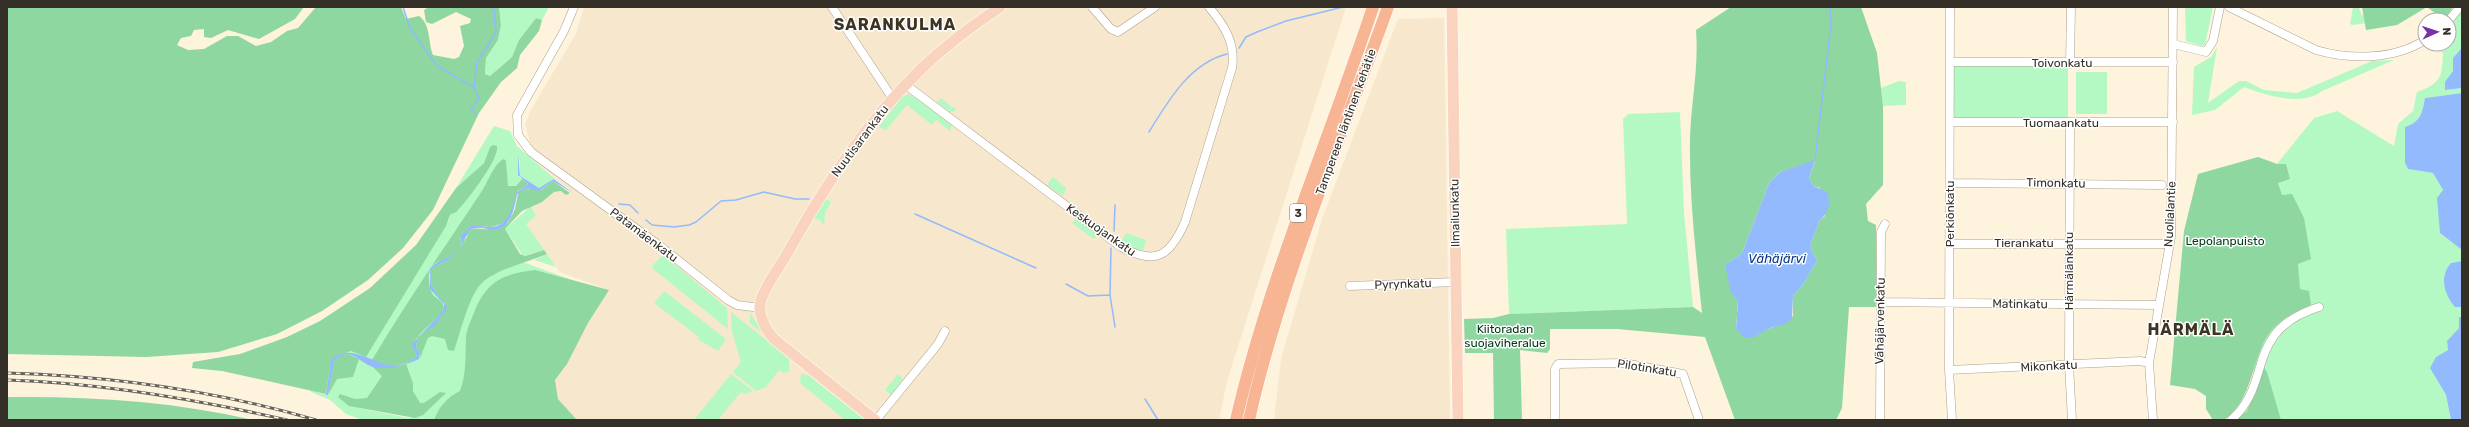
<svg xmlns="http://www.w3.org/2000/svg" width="2469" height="427" font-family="Rubik,sans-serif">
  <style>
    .built { fill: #f7e7cc }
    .green { fill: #b4f9c4; fill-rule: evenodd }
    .forest { fill: #8fd7a0; fill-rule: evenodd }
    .water { fill: #92bafd }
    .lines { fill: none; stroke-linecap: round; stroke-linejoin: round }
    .stream { stroke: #92bafd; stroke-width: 1.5 }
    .minor-casing { stroke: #aca18d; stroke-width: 9 }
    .major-casing { stroke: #fff; stroke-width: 12 }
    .highway-casing { stroke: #fff; stroke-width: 13 }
    .minor { stroke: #fff; stroke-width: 8 }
    .major { stroke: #fad3be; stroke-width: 11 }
    .highway { stroke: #f7b593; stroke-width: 12 }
    .rail-casing { stroke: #696357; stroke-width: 3 }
    .rail { stroke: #fff; stroke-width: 1.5; stroke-dasharray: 4.5; stroke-linecap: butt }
    .labels { text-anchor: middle; stroke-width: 3; stroke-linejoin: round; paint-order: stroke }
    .shield { fill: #fff; stroke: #716e68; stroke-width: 1 }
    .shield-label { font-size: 11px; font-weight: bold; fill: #343028 }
    .street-label { font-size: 12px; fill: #343028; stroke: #fff }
    .park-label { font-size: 12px; fill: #003716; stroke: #fff }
    .water-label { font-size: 13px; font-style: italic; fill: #0b3a85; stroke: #fff }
    .district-label { font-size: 16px; font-weight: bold; letter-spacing: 1px; fill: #3e3423; stroke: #fff }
  </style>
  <rect width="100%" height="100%" fill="#fef3dd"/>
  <path class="built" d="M584,7H1346L1227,381L1219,420H577L558,399L555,380L567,364L588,323L609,290L560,272L525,224L536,216L531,206L542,202L556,191L574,194L535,161L525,124L532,108L576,34Z
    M1444,18L1450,420H1274L1281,359L1322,219L1398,19Z"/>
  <path class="green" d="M499,7H549L542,20L536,18L519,40L512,57L490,76L485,74L486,58L498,40L501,25Z
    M2185,7H2213L2205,45L2202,46L2186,41Z
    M2353,7H2359L2361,14L2367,18V23L2352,25L2350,24Z
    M2462,11V49L2453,58V71L2445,90L2462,88V93L2425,98C2422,113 2421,122 2405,128V163L2408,169L2433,173L2443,190L2440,233L2462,250V261L2451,263L2455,307H2462L2459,328L2447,341L2448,350L2436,357L2435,377L2446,395L2451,420H2237C2252,406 2259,390 2253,370L2271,198L2258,157L2277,164L2314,118L2337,111L2394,146L2398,124L2413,111L2417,92C2441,83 2442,78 2443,53L2428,47L2432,44H2449V28Z
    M2217,47L2208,103L2239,81H2246L2264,90L2297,93L2372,61L2394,60L2322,91C2302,107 2265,95 2244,87L2215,110L2192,115L2194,67L2211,57Z
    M1954,66H2068V120H1954Z
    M2076,72H2107V114H2076Z
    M1899,81L1906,82V105L1883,106L1881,88Z
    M909,94L920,100L952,125L950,131L936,120L932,125L907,105L886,130L879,127L902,97Z
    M941,98L953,108L956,107L955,111L950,112L937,102Z
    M1680,112L1684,213L1693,307L1509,314L1506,229L1627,224L1623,119L1628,114Z
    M494,126L510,131L517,146L555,179L539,188L520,176L519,154V177L522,179L516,186L509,187L506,180V161H500L487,185L440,253L520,261L607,293L540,395L562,420H428L421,418L419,420H363L346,414L330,400L311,392V390L328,395L329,393L306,347L448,222L450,215L457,211L483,178L490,147L484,163L456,188ZM349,406L417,417L408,418Z
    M1053,177L1066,188L1063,196L1047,185Z
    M826,199L831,202L825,213L824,225L819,219H814Z
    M531,206L536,216L526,224L544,250L523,256L505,229Z
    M1076,219L1096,234V238H1092L1072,223Z
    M1126,233L1146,240L1143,251L1126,246L1121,242Z
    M547,254L556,267L534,260Z
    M663,255L727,308L728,329L653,269L652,266Z
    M664,291L726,339L718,351L697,339L699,337L654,303Z
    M731,312L789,358V371L784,373L779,370L766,387L756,391L733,372L741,362L732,332Z
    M750,313L766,336L750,323Z
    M731,374L753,391L745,394L741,392L718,420H694Z
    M801,374L808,375L865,420H845L800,383Z
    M898,374L903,379L891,395L885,390Z"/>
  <path class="forest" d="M7,7H304L295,19L259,39L228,30L211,38L204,37V29L194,30L191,36L181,38L177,45L188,50L204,49L227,36H238L256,46L271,42L287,31L298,28L316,7H401L406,19L419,16C431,25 428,42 433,55L454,59L459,57L464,46L460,26L470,23L471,19L456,12L432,24L426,22L424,10L429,7H499L501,25L498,40L486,58L485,74L490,76L512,57L519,40L536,18L542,20L539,31L520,55L517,68L501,82L479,113L433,210L403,248L368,280L322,311L277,334L218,352L146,357L7,354Z
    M1731,7H1861L1877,53L1883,106V185L1866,204L1868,221L1876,225L1877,307H1849L1842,408L1836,420H1735L1705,337L1617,329H1550V349L1547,353L1520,350L1522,420H1494L1493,353H1465L1464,319L1493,318L1509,314L1693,307L1702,313C1696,256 1689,197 1690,139C1691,102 1699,67 1696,30ZM1815,161L1809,179L1814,186L1820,188L1825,216L1819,221C1818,230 1809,241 1811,249C1813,253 1815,257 1817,261L1802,286L1793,296V316C1782,328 1773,325 1760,333L1736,329L1738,299L1725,265L1742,253L1769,183L1780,172Z
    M2362,7H2453L2444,20L2427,7L2397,25L2366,30Z
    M493,145L497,146C500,158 467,201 458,210C456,213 453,213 450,215L446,226L366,357L351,351L336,356L330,366L326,394L222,371L192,368L193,362L240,354L287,337L320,321L370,288L416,245L456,188L484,163L490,147Z
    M2258,157L2277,164H2286L2290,179L2278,183L2282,195L2292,194L2304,218L2311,259L2298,264L2300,289L2309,291L2311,305C2293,312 2273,323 2264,342C2251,368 2250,402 2224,420H2213L2206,409V396L2195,389L2170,385L2184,231L2198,174Z
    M504,159L506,161L508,186H516L522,179L528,184L517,192L513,209L504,223L491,227L471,226L460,239L462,241L460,247L467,237L468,232C475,226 481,230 489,229C495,228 502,225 508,223L515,209L518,193L527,188L541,190L553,181L570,193L566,195L561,191L554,192L542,202L522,211L505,229L520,254L525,256L544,250L547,254C526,263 495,269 480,285C468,299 460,334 454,351L448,350L445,339L432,336L428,338L420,358V353L416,347L418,337C429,329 445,319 446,304C436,293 427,284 432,268L448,260L452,254C446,260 439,260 433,265C426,270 429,289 433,295C438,300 444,301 444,309C436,323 418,330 413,346L417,356C404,368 387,367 372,360C406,303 443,249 480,194C487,185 493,164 504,159Z
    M535,270L609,290L588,323L567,364L555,380L558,399L577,420H434C439,407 447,397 460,391C467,372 465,356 466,336C467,328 472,318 475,310C488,280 504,274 535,270Z
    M348,354L359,359L353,377L337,379L328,395L334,360L341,355Z
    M406,364L413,383V391L420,403H424L440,392L446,393L423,415L415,418L349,406L338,397L340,394L355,399L367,398L382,376L373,367H396Z
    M2264,367L2267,372L2281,420H2237L2247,411Z
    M7,397C90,396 172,401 253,420H7Z"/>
  <path class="water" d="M2461,49L2462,88L2445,90V82L2453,71V58Z
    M2462,93V250L2440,233L2437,198L2443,190L2433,173L2408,169L2405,163V127C2421,122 2422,113 2425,98Z
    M518,155L520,176L539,188L554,179L574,194L553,181L539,191L527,188L517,194C514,210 510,235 487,229C480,227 475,227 469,231L462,245L448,260L432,268C425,292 447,298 447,309L435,325L418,337L416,347L420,353L419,359C405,365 394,369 379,368C359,367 353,343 334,361L328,395H326L331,360C357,335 386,385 417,356L412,345C422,331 435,322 444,309V304L430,289V269C435,260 454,259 461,245C463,240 459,240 461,236L471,226C477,225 481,226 487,227C508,228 512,210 516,193L528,184L518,175Z
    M1815,160L1809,179L1814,186L1827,192C1831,204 1829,213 1819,221C1818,230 1809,241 1811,249C1813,253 1815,257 1817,261L1802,286L1793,296L1792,319L1786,324L1770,328L1752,338L1744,337L1736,329L1738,300L1731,293L1725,265L1742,253L1769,183L1780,172Z
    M2462,261V307H2455C2444,294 2439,277 2451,263Z
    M2459,317H2462V420H2451L2446,395L2430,368L2436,357L2448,350L2447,341L2459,328Z"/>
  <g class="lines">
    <path class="stream" d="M403,7L410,28L437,66L474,87L479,98L471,109L476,114
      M1239,48L1246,37L1257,32L1286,21L1343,7
      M474,87L477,63L496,32L494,18L495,11L491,7
      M1149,132C1168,101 1190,63 1227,54
      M1815,160L1831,24L1830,7
      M619,204L630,205L638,213
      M915,214L1036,268
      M646,220L652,225L674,227L689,225L696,222L721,201L736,200L764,192L795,199H809
      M1114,231L1115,205
      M1111,248L1110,295L1115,327
      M1066,284L1088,296L1110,295
      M1145,399L1158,420"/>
    <defs>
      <path id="minor" d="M574,7L564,31L517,115L518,135L531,152L660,246L728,300L737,305L761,308
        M832,7L893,99
        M1092,7L1111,29L1118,32L1155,7
        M1950,7L1949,370L1952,420
        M2229,7L2316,50C2350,60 2394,60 2425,40
        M2449,20L2460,7
        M2173,44L2206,52L2213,41L2220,7
        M1951,62H2173
        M2070,64L2071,7
        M906,85L1121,247C1156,266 1170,256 1185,222L1232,68C1236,43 1224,25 1209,7
        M1950,122H2173
        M2070,123L2069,365L2072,420
        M1950,183L2162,185
        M1950,244H2170
        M1350,286L1456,282
        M1881,302L2159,305
        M1949,370L2140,361L2149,363
        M876,420L938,344L945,331
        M1555,420V369L1558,364L1624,363L1683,374L1699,420
        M1880,420L1881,232L1885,224
        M2153,420L2149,363L2171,237L2173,7
        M2231,420C2274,383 2243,331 2319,307"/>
      <path id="major" d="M1452,7L1458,420
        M875,420L774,339C765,329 757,314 761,300C766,284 780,267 788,252C826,184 865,124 921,69C945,46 973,25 1000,7"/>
      <path id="highway" d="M1236,420C1269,278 1327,145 1373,7
        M1249,420C1281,278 1339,144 1388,7"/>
    </defs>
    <use href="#minor" class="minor-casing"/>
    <use href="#major" class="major-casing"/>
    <use href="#highway" class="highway-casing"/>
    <use href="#minor" class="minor"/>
    <use href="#major" class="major"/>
    <use href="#highway" class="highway"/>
    <defs>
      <path id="rail" d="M7,373C111,376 217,391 316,420
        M7,380C102,383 195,399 287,420"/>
    </defs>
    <use href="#rail" class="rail-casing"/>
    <use href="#rail" class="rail"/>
  </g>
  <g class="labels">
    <rect class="shield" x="1290" y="204" width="16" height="18" rx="3"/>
    <g class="shield-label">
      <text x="1298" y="217">3</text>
    </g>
    <g class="street-label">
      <text x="2062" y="67">Toivonkatu</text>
      <text transform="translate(1346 122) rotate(-70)" y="4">Tampereen läntinen kehätie</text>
      <text x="2061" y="127">Tuomaankatu</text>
      <text transform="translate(860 141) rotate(-53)" y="4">Nuutisarankatu</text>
      <text transform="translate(2056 183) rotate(1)" y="4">Timonkatu</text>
      <text transform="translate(1455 213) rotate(-91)" y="4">Ilmailunkatu</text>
      <text transform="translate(1950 214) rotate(-90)" y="4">Perkiönkatu</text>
      <text transform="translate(2170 214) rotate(-87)" y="4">Nuolialantie</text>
      <text transform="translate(1101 230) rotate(35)" y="4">Keskuojankatu</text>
      <text transform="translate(644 235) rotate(37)" y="4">Patamäenkatu</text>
      <text x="2024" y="247">Tierankatu</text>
      <text transform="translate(2069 271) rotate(-90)" y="4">Härmälänkatu</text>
      <text transform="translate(1403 284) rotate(-2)" y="4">Pyrynkatu</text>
      <text transform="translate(2020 304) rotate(1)" y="4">Matinkatu</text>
      <text transform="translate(1880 321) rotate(-89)" y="4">Vähäjärvenkatu</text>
      <text transform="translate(2049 366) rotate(-3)" y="4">Mikonkatu</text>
      <text transform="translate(1647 368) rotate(9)" y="4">Pilotinkatu</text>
    </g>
    <g class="park-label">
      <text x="2225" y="245">Lepolanpuisto</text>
      <text x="1505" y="333">Kiitoradan<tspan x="1505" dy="14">suojaviheralue</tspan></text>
    </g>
    <g class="water-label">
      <text x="1777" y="263">Vähäjärvi</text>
    </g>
    <g class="district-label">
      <text x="895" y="30">SARANKULMA</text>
      <text x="2191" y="335">HÄRMÄLÄ</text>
    </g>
  </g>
  <rect width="2469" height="427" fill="none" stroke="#343028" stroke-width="16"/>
  <g transform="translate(2437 32) rotate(87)"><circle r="19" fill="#ffffff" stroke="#aeaca9"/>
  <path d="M0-3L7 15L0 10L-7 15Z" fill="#7931a4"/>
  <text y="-6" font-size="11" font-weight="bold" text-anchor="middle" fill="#343028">N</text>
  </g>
</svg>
